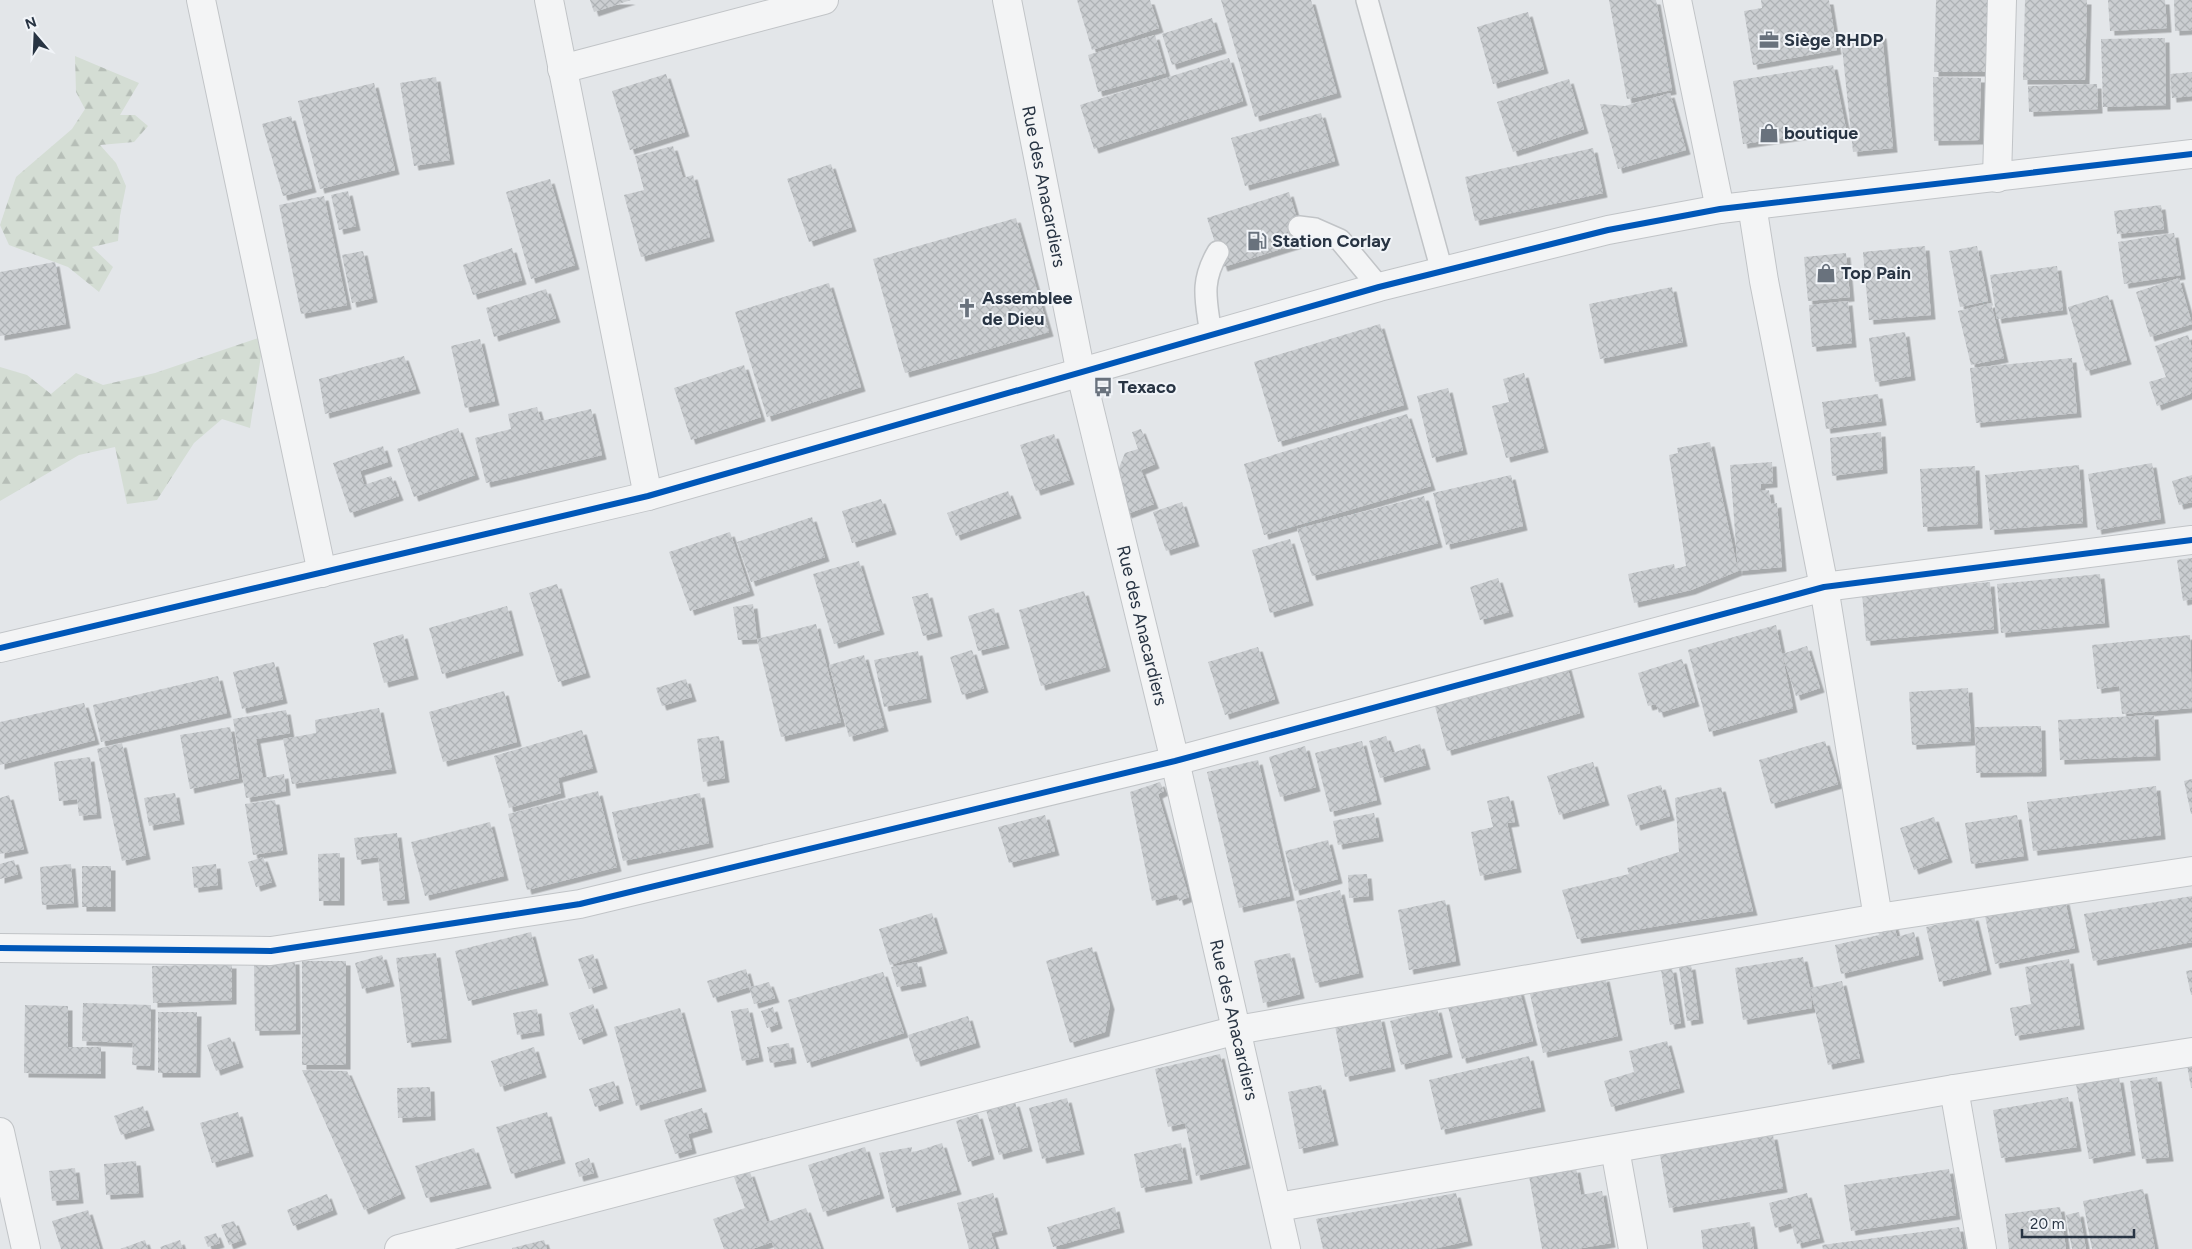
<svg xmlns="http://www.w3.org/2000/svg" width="2192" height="1249" font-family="Figtree,sans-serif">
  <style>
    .forest { fill: url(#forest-firs) }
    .building { fill: url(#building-cross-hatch); filter: url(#shadow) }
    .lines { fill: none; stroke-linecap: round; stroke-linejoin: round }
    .service-casing { stroke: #c1c4c7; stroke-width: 24 }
    .minor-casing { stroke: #c1c4c7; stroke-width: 30 }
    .tertiary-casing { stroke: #c1c4c7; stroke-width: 30 }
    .service { stroke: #f3f4f5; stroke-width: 21 }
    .minor { stroke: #f3f4f5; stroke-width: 28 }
    .tertiary { stroke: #f3f4f5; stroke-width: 28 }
    .cycleway-casing { stroke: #f1f4f8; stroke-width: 9 }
    .cycleway { stroke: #0057b8; stroke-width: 6 }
    .labels { text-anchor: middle; stroke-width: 4; stroke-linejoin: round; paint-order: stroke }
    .poi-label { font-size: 18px; font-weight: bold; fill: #283443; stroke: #f1f4f8; text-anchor: start }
    .street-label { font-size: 18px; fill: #283443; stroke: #f1f4f8 }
  </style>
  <defs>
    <pattern id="forest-firs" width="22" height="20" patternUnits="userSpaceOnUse" patternTransform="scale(1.25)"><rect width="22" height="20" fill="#d4ddd4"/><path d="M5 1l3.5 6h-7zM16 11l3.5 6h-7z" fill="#b6beb7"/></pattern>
    <pattern id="building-cross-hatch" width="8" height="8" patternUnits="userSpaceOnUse" patternTransform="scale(1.25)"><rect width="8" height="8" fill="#cbced1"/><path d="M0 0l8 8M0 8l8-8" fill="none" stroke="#aeb2b5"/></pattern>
    <filter id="shadow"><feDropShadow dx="4.5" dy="4.5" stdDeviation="0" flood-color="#0004"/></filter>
  </defs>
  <rect width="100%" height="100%" fill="#e3e6e9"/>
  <path class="forest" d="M75,56L139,83L120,115H135L148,126L134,142L100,145L116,163L126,186L120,216L118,241L92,247L113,267L99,292L68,267L9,245L0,225L16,177L72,129L85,109L76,92Z
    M264,336L250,428L222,419L194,443L157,500L127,504L115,447L79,455L0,501V367L27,375L51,394L76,373L103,385L155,373Z"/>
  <path class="building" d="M590,0H631L594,12Z
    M1077,0H1150L1159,28L1092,50Z
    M1221,0H1311L1337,93L1255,117Z
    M1609,0H1656L1672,90L1627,99Z
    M1761,0H1829L1837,50L1753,65L1744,11L1762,8Z
    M1936,0H1989L1987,72H1934Z
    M2025,0H2087L2085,80H2023Z
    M2108,0H2165L2167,28L2110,31Z
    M2174,0H2192V30L2175,31Z
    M1528,12L1544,69L1493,84L1477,27Z
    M1212,18L1222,49L1172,65L1162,34Z
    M1882,34L1893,148L1853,152L1841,38Z
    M1155,35L1166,73L1098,92L1088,55Z
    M2165,38L2166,105L2103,107L2101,39Z
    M1229,58L1243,101L1094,149L1080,105Z
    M1833,65L1846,129L1743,144L1733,81Z
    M2192,72V96L2172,98L2170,74Z
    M666,74L685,132L630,150L612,91Z
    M436,77L450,160L414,166L400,83Z
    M1933,77L1981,78L1979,140L1934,141Z
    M1569,79L1584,129L1513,152L1497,102Z
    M374,83L395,170L320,189L298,101Z
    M2097,84L2098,109L2029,112L2028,86Z
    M1670,93L1686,150L1618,169L1600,104L1625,106Z
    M1321,113L1335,161L1245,186L1231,138Z
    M291,116L312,188L283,196L262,124Z
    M673,146L683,178L693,175L710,237L641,257L624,195L644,190L635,156Z
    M1593,148L1603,193L1475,221L1465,177Z
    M831,164L852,227L809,242L787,179Z
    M550,179L575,265L531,279L506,192Z
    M348,191L356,226L339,230L331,195Z
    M1289,192L1304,242L1223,267L1207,218Z
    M324,196L347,305L301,314L279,205Z
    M2161,205L2164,229L2117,234L2114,211Z
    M1016,218L1049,332L905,373L873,259Z
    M2174,233L2181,275L2124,284L2118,242Z
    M1925,246L1931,315L1869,320L1863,252Z
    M1977,246L1988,301L1960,307L1949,251Z
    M512,248L522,280L473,295L463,265Z
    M363,251L373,298L352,303L342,255Z
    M1846,253L1850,297L1808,301L1804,257Z
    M55,262L66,324L0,336V272Z
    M2057,266L2063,310L1997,319L1990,275Z
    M2179,278L2192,324L2150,337L2136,292Z
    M829,283L861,387L767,417L735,312Z
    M1672,287L1683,342L1600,359L1589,304Z
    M546,289L556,318L494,337L486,308Z
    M2108,295L2127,360L2086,371L2068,307Z
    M1848,301L1852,343L1812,347L1809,305Z
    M1991,303L2004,358L1971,365L1958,311Z
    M1380,324L1404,405L1278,442L1254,362Z
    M1905,332L1911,376L1875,382L1869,338Z
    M2188,335L2192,348V391L2190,394L2157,406L2149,382L2166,377L2155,346Z
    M480,339L495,401L465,408L451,346Z
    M404,356L416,389L325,414L319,379Z
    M2072,358L2077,413L1976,423L1970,368Z
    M744,365L761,417L691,440L674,388Z
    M1524,373L1544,448L1506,458L1492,406L1509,402L1503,379Z
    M1448,388L1463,450L1432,458L1417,396Z
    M1878,394L1882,421L1826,429L1822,402Z
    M537,407L541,421L591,409L602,455L486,483L475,438L511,429L508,414Z
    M1407,414L1431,486L1264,535L1244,464Z
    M458,428L475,475L414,497L397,449Z
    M1141,429L1155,464L1141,470L1154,504L1127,514L1114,480L1125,453L1138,449L1132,432Z
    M1881,432L1883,469L1832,476L1830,438Z
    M1054,434L1070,480L1036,491L1020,445Z
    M1710,442L1738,571L1730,465L1772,462L1773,483L1761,484V491L1769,490L1771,504L1777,503L1782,567L1738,571L1691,590L1634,603L1628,574L1674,564L1675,569L1686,566L1669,455L1678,453L1677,448Z
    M383,446L388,462L360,471L364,485L391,476L399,496L350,513L333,463Z
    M2152,463L2161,519L2097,530L2088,474Z
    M2079,465L2083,523L1990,530L1985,475Z
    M1975,466L1978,524L1923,527L1920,469Z
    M1511,475L1523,526L1446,545L1433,493Z
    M2192,475V502L2179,505L2172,481Z
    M1008,491L1017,514L956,536L947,513Z
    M1424,496L1438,543L1312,576L1297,529Z
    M881,499L892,530L852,543L842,511Z
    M1182,502L1195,542L1166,551L1153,512Z
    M812,517L825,557L751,582L737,542Z
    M730,532L750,591L690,611L669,552Z
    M1290,539L1309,601L1270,613L1252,550Z
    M2192,558V599L2183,601L2177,560Z
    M859,561L880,630L834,644L813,574Z
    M2100,574L2105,623L2001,633L1997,584Z
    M1498,578L1509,612L1480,620L1470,587Z
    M1990,582L1994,629L1866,641L1862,593Z
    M557,584L586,673L558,682L529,593Z
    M1084,591L1106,667L1041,686L1019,610Z
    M928,593L938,632L923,636L912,597Z
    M753,604L757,639L738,640L733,607Z
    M507,606L519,651L442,674L429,628Z
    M994,608L1005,644L978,651L968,616Z
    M816,624L841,722L781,737L757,639Z
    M1776,625L1793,708L1709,732L1688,650Z
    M403,634L414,675L384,683L373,643Z
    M2190,635L2192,708L2122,714L2119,686L2097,689L2092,645Z
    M1807,646L1820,688L1796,696L1782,654Z
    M1258,647L1275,699L1225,715L1208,662Z
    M972,650L984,688L962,695L950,657Z
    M918,651L927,698L884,707L874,660Z
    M864,655L884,727L849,737L829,665Z
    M1682,659L1695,702L1659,713L1656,704L1648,706L1638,673Z
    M274,662L283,699L242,709L233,672Z
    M1566,662L1580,713L1447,751L1433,699Z
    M218,676L227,713L101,742L93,705Z
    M686,679L692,697L662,706L656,688Z
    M1968,688L1971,741L1912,745L1909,692Z
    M504,691L517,742L443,762L429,712Z
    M84,703L95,740L0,765V722Z
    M379,708L392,769L292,784L283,739L316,733L315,720Z
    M286,710L290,733L256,739L263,778L284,774L286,791L246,798L233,719Z
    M2154,715L2156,756L2060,760L2058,720Z
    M2041,726L2042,772L1976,773L1975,727Z
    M230,727L239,778L190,789L180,735Z
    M582,730L593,768L558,778L561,793L509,808L494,756Z
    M719,736L725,778L703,782L697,739Z
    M1386,736L1392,753L1420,744L1426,765L1380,778L1369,741Z
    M1362,741L1377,800L1330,812L1315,753Z
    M1825,741L1838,784L1771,804L1759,760Z
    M122,743L146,855L122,861L97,749Z
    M1305,746L1316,787L1280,797L1269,757Z
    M90,757L97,814L79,816L77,799L59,801L54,762Z
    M1258,760L1290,896L1239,908L1207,772Z
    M1593,762L1605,801L1559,815L1547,776Z
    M2192,779V814H2191L2184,781Z
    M1160,782L1164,791L1158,794L1189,897L1179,901L1177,894L1152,901L1130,792Z
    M1661,785L1670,816L1636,826L1627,795Z
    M2156,786L2161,835L2033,851L2027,802Z
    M1721,787L1753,911L1577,939L1562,890L1629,874L1627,868L1679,852L1675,798Z
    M598,791L617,867L527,890L508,814Z
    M175,793L180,820L149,826L144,798Z
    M700,793L709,843L623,861L612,812Z
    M9,795L24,849L0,854V798Z
    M1509,796L1515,822L1507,823L1517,868L1480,876L1471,832L1493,827L1487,801Z
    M275,800L283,850L253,855L245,804Z
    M1374,813L1379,837L1338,845L1333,821Z
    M1045,815L1055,851L1009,863L998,827Z
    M2017,815L2024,856L1971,864L1965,823Z
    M1934,817L1948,858L1914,870L1900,828Z
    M490,822L504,876L425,896L411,842Z
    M397,833L405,899L383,901L378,857L357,860L354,838Z
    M1328,840L1338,879L1295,891L1285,851Z
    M340,853V901H319L318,854Z
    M263,857L272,882L256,887L248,862Z
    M14,860L18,874L0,879V864Z
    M71,864L74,903L42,905L40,867Z
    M216,864L218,885L194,888L192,867Z
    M82,866H111V907H82Z
    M1367,874L1369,896L1349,898L1348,875Z
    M1340,890L1359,973L1315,983L1296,901Z
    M2192,896V942L2093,961L2084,914Z
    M1445,900L1456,961L1409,970L1398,910Z
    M2065,900L2075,948L1995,964L1985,916Z
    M932,913L943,949L890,965L879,929Z
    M1974,916L1987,970L1939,982L1926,927Z
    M1893,921L1897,937L1914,932L1919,955L1841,974L1835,945L1879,935L1876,925Z
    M531,932L544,981L468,1001L455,951Z
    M1092,947L1110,1005L1105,1032L1070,1043L1046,961Z
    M436,953L447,1038L407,1043L396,958Z
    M1290,953L1300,994L1263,1003L1254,961Z
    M593,954L603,984L589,989L578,959Z
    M382,955L390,982L362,989L355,963Z
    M1803,957L1810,988L1842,981L1860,1058L1828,1065L1810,988L1812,1008L1743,1020L1735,968Z
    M2069,959L2080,1025L2015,1036L2010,1008L2031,1004L2025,967Z
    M254,960H295L296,1030L255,1031Z
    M302,961H346V1065H302Z
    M917,962L922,982L897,987L891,967Z
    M232,964V1000L153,1003L152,966Z
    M1691,965L1699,1019L1687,1021L1679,967Z
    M1672,968L1681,1023L1670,1025L1661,970Z
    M746,969L751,987L769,982L775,998L754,1004L749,987L713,998L707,981Z
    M2192,970V995H2191L2186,971Z
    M883,972L904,1033L807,1063L788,1000Z
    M1605,977L1618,1036L1543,1053L1530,994Z
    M1519,989L1533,1041L1462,1059L1448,1007Z
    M83,1003L151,1005L150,1066L132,1065L133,1043L82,1041Z
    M593,1004L603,1031L579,1040L569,1013Z
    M25,1005L68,1006V1047H101V1074L24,1073Z
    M773,1007L778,1024L767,1028L761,1011Z
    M680,1008L702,1087L636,1106L614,1027Z
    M748,1008L759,1057L742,1061L731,1011Z
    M1437,1008L1448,1053L1401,1065L1390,1021Z
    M537,1009L540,1031L517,1035L513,1013Z
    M158,1012H197L196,1073H158Z
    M968,1016L976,1043L916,1062L908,1035Z
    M1380,1017L1391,1067L1345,1077L1335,1026Z
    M230,1037L239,1063L216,1071L207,1045Z
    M1667,1041L1680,1088L1611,1107L1604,1081L1634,1072L1629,1051Z
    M789,1043L792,1059L770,1063L767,1047Z
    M534,1047L542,1073L500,1087L491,1061Z
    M1220,1054L1246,1164L1196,1176L1185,1123L1168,1127L1155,1069Z
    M1529,1056L1541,1107L1441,1130L1429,1080Z
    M2187,1065H2192V1088H2191Z
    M302,1070L347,1071L401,1194L364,1210Z
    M2157,1077L2169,1157L2142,1159L2130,1081Z
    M2119,1078L2131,1151L2089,1159L2076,1084Z
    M614,1081L619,1099L595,1107L589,1089Z
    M1321,1085L1334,1141L1299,1149L1288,1092Z
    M430,1087L431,1116L398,1118L397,1088Z
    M2068,1097L2077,1147L2001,1158L1993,1110Z
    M1067,1098L1080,1150L1042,1159L1029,1108Z
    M1015,1102L1028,1147L999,1155L986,1110Z
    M143,1106L150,1126L121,1135L114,1116Z
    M702,1108L708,1128L688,1134L692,1149L675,1154L664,1120Z
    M238,1112L249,1152L212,1163L200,1123Z
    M547,1112L561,1159L511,1174L496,1127Z
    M978,1114L990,1155L968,1162L956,1121Z
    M1773,1135L1783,1188L1669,1208L1660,1155Z
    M942,1143L957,1190L892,1208L879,1153L912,1147L911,1153Z
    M1181,1143L1188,1179L1141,1188L1134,1154Z
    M865,1147L880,1194L823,1212L808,1165Z
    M474,1148L487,1184L426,1198L415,1166Z
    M589,1158L594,1173L579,1177L575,1163Z
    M136,1161L139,1193L106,1195L104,1164Z
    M75,1168L79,1199L52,1201L49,1171Z
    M1576,1168L1581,1195L1602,1191L1611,1243L1576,1249H1542L1529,1176Z
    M1949,1169L1956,1215L1851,1231L1844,1185Z
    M750,1172L767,1222L806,1208L821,1249H774L772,1242L752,1249H724L713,1219L745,1208L734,1177Z
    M2143,1189L2155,1249H2092L2083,1201Z
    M993,1193L1003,1230L991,1233L996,1249H969L957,1203Z
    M1456,1193L1468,1241L1433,1249H1323L1316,1219Z
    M1807,1193L1820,1238L1797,1244L1791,1223L1775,1228L1769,1203Z
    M327,1194L333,1210L293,1226L287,1210Z
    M1115,1207L1120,1228L1053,1247L1047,1227Z
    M2060,1207L2066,1249H2009L2005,1214Z
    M88,1210L100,1249H61L52,1221Z
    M2079,1212L2086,1249H2072L2066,1215Z
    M234,1221L242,1240L229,1245L221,1225Z
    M1750,1222L1754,1249H1703L1701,1230Z
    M1959,1227L1963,1249H1823L1822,1245Z
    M216,1233L220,1243L208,1247L204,1237Z
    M145,1240L148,1249H120Z
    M180,1240L183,1249H161L160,1247Z
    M544,1240L547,1249H512V1248Z"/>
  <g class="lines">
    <defs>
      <path id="service" d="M1367,0L1442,271
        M1299,227L1315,229L1340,240L1379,287
        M1211,336C1207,302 1199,284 1218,252"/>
      <g id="minor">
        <path d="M201,0L322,573"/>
        <path d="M549,0L648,496"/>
        <path id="s1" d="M1007,0L1081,374L1175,761L1286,1249"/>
        <path d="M1677,0L1720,209"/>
        <path d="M562,69L824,0"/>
        <path d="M1997,178L2002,0"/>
        <path d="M1752,205L1764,281L1824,587L1878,918"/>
        <path d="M0,948L271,951L580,904L1175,761L1824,587L2192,540"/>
        <path d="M1954,1089L1982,1249"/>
        <path d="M0,1132L26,1249"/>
        <path d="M1615,1149L1633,1249"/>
        <path d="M1278,1207L1954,1089L2192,1052"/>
        <path d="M399,1249L1237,1030L1878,918L2192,871"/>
      </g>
      <path id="tertiary" d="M0,648L648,496L1379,287L1608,230L1720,209L2192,154"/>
    </defs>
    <use href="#service" class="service-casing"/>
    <use href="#minor" class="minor-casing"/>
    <use href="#tertiary" class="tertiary-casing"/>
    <use href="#service" class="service"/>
    <use href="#minor" class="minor"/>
    <use href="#tertiary" class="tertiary"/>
    <defs>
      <path id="cycleway" d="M0,648L648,496L1379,287L1608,230L1720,209L2192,154
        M0,948L271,951L580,904L1175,761L1824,587L2192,540"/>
    </defs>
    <use href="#cycleway" class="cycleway-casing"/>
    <use href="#cycleway" class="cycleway"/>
  </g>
  <defs>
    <symbol id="office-bare" viewBox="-9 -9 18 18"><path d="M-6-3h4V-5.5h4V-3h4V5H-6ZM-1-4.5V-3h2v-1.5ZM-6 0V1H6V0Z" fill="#69727d" stroke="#f1f4f8" stroke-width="2.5" paint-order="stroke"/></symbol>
    <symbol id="shop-bare" viewBox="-9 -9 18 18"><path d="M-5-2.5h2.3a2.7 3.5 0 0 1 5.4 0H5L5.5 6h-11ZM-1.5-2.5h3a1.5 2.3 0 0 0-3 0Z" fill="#69727d" stroke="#f1f4f8" stroke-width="2.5" paint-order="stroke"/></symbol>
    <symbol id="fuel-bare" viewBox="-9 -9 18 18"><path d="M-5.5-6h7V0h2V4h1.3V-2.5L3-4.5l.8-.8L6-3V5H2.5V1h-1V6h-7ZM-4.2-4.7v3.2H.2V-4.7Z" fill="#69727d" stroke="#f1f4f8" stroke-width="2.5" paint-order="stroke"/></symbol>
    <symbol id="church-bare" viewBox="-9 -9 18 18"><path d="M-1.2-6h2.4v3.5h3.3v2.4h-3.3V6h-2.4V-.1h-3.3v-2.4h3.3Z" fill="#69727d" stroke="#f1f4f8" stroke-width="2.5" paint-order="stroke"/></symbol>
    <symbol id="bus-bare" viewBox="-9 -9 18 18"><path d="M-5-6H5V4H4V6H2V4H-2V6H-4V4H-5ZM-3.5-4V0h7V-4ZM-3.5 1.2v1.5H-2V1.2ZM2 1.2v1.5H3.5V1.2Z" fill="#69727d" stroke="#f1f4f8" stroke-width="2.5" paint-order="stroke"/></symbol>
  </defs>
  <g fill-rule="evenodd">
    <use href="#office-bare" x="1755" y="26" width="28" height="28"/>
    <use href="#shop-bare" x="1755" y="119" width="28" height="28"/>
    <use href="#fuel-bare" x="1243" y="227" width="28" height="28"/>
    <use href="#shop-bare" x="1812" y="259" width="28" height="28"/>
    <use href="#church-bare" x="953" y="294" width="28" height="28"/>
    <use href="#bus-bare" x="1089" y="373" width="28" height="28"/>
  </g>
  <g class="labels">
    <g class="poi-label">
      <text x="1784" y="46">Siège RHDP</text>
      <text x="1784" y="139">boutique</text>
      <text x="1272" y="247">Station Corlay</text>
      <text x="1841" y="279">Top Pain</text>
      <text x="982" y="304">Assemblee<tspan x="982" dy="21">de Dieu</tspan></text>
      <text x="1118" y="393">Texaco</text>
    </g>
    <g class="street-label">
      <text dy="6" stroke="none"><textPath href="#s1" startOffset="190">Rue des Anacardiers</textPath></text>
      <text dy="6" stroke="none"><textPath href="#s1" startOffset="640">Rue des Anacardiers</textPath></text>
      <text dy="6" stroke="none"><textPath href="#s1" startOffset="1045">Rue des Anacardiers</textPath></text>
    </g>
  </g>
  <g transform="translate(35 35) rotate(341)" stroke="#f1f4f8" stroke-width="4" paint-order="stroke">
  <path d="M0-4L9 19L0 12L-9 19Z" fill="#283443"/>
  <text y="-8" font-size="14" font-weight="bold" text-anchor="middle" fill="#283443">N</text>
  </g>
  <path d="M2022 1229v8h112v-8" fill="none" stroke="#283443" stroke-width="2.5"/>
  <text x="2030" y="1229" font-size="15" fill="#283443" stroke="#f1f4f8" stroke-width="4" paint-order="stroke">20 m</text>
</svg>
